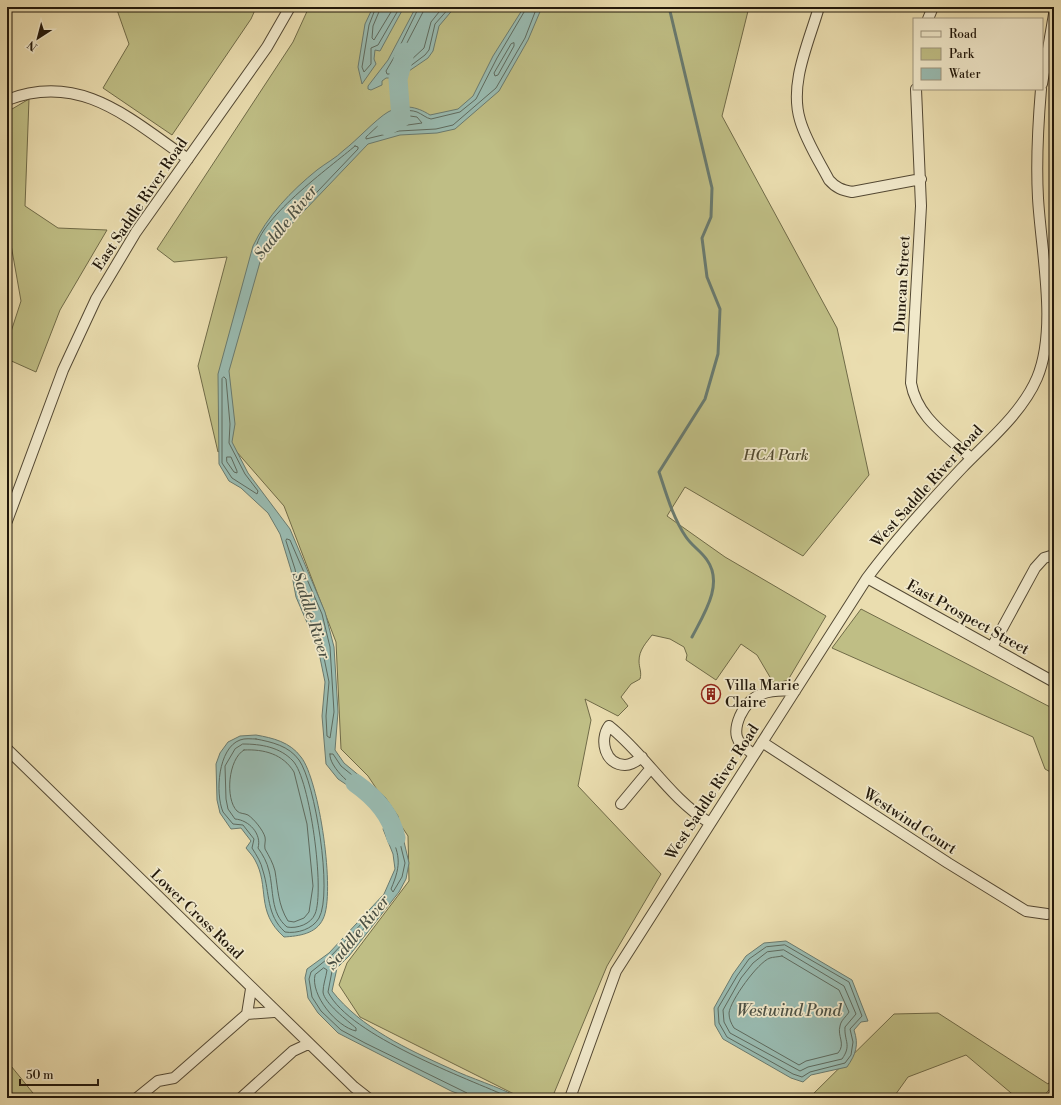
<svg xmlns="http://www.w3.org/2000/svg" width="1061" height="1105" font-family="'Libre Bodoni',serif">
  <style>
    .green { fill: #bfbe85; stroke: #706b48 }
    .water { fill: #99bbb1; stroke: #697a6f }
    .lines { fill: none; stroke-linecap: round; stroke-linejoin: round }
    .shore { stroke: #5e6a5e; stroke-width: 1 }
    .stream { stroke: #697a6f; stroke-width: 3 }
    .river { stroke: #99bbb1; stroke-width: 19 }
    .minor-casing { stroke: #544934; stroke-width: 12 }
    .minor { stroke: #f1e9cb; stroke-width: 10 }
    .labels { text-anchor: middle; stroke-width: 3.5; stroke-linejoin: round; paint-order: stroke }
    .street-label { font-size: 15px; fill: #22180b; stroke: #f1e9cb }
    .park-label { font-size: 15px; font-style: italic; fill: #514a30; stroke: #f1e9cb }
    .poi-label { font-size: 15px; fill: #22180b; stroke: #f1e9cb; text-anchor: start }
    .water-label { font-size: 16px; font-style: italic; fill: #4c5145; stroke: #f1e9cb }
  </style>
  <rect width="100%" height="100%" fill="#eaddaf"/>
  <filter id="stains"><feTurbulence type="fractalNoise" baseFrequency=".005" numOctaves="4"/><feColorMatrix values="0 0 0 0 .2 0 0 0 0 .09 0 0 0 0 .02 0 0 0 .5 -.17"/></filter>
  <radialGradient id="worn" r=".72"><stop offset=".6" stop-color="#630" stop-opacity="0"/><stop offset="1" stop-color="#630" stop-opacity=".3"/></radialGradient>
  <path class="green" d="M116,7H202L209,11L255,10L251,19L172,135L103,88L129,44Z
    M309,7H749L722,116L837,328L869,475L803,556L685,487L667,516L725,557L826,616L788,680L774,684L757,655L741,644L716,680L686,660L687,655L684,647L670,639L652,635C646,643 639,650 639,661C639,668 642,672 640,679L631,684L621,697L628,706L618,716L585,699L591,720L578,786L661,874L607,966L552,1098H522L360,1017L339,985L347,963L409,881L408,836L368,776L341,749L336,642L284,506L229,443L218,452L198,366L227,257L174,262L157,249L293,42Z
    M29,99L25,206L58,228L107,230L60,310L36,372L7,359V344L21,301L10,239L7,238V112Z
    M861,609L1054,709V774L1045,769L1033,737L832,648Z
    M938,1013L1048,1084L1054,1077V1084L1042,1098H1017L966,1055L908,1077L893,1098H809L894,1014Z
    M7,1061L37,1098H7Z"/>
  <path class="water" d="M373,7H404L380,51L375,50L374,59L376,64L362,84L358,67L365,24Z
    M416,7H455L439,26L433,51L428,58L406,73L395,78H386L382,81V85L371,90L368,89V86L388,60Z
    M524,7H542L528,40L499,91L455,129L437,133L400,135L368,144L262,255L229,371L235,424L232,442L248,473L290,529L325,612L334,647L338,712L335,750L344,763L385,797L398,816L409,863L406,879L399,892L349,956L337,968L332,991C361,1028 407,1049 449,1068C472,1079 497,1086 520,1098H470L451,1091L338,1033L318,1013L308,998L305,978L307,969L329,953L384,894L395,869L393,854L383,829L387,821L386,811L380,803L372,797L362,795L338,779L326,764L322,716L325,682L318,648L296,597L291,570L280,534L268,513L241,488L229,481L219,464L218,374L253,246C267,216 291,191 317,170C326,163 336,158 344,150C356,141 376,119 388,112C403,104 416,106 430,115L458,109L473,96L493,56Z
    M256,735C273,738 290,742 301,757C319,779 336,894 323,919C316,934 299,936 284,937C255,911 270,887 255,860C253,856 249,852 246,848L251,841L241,828L231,829L220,813L217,800L216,764L220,753L228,742L240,736Z
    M786,941L852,980L868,1021L861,1022L854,1030C859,1045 856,1054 847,1067L811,1075L803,1082L791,1078L723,1039L715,1025L714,1008L733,974L746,956L764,943Z"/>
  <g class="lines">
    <path class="shore" d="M376,7L369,25L362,67L364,72L371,64V48L378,45L400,7
      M381,7L373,26L372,38L374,40L394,7
      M419,7L396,54L386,71L387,74H395L405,70L425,55L429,50L435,24L450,7
      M424,7L423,12L396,64L397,67L410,61L424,48L431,22L443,7
      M527,7L497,58L476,99L460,112L431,119C426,118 422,114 417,112C397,105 379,125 366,137V139L399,131L436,129L453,125L496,88L525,38L537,7
      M514,43V46L498,75L495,76L494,73L511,44Z
      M410,116L417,117L422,123L386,128L392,121Z
      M355,146L358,147V149L259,253H256C252,223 333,165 355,146Z
      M224,377L226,379L230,424L229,443L245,474L258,491L257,494L232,478L222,463V379Z
      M227,457H231L237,471V473L234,472L227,462Z
      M287,539L290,540L322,614L330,647L334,712L330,738L327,736L326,716L329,682L322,648L300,596L295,569L286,541Z
      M256,739C272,742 289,746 299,760C315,782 333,893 319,918C313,929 297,934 285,932C266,915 270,893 263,871C261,862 257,856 252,848L254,839L243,825L233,824C230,820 226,816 223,812C215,793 218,748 240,740C245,738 251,739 256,739Z
      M243,744C261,744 280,747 293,761C310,779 325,891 315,914C311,924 297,929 287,927C270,913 274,890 269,871C267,862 263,855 258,848C262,834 249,820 235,819L228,809L226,799L225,766L235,749Z
      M244,750C264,749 283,754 294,772L307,824L313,886L309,912L304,918L294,922L288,921C278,905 278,889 275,871C273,863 269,856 265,849C264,845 266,841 265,837C263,830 254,819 248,815C244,813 240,814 237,811C225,799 228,759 244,750Z
      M330,754H333L341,766L368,788V791C356,793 328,766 330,754Z
      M392,818L394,819L405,863L402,877L393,892L391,889C402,863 400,855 388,829Z
      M785,945L849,982L862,1016L850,1029L853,1042L851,1055L845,1063L810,1072L802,1077L793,1074L727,1037L719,1023L718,1008L737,976L749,959L766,947Z
      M784,950L844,986L856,1014L845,1027C844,1041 852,1045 842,1059L808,1067L800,1071L730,1033L724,1022L723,1010L741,978L753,963L767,952Z
      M782,956L839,990L849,1012C846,1017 841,1020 840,1026C837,1036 846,1044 838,1053L806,1061L799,1065L734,1028C731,1023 729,1019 729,1013C730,1001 758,962 770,958C773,957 778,957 782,956Z
      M324,968L327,970C326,977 323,985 323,992C324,1003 348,1021 356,1028V1031C337,1027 310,995 315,975Z
      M470,1098L467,1093L365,1043L341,1030L321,1011L312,997L309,979L311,972L331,956L364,921L367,922V924L346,953L333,966L328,992C350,1036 466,1078 511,1098"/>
    <path class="stream" d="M669,7L712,188L711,217L702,238L707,277L720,309L718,354L705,399L659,472C666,493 673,518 686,537C692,546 701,551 707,560C724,584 704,614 692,637"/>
    <path class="river" d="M387,126L401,118L398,79L405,52
      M355,783C375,797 391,814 396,838"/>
    <defs>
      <path id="minor" d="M819,7C809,42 789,83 800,120C806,141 819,161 829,180C836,188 842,190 852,192L921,179
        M928,19L933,7
        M1042,84L1054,14
        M916,89L921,206L911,383C917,417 946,435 971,458
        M7,100C81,71 131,120 188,159
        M7,521L63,370L96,299L136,232L267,47L290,7
        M867,578L1054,682
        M992,647L1035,568L1044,558L1054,555
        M762,742L948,863L1026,911L1047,914
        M7,749L354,1087L368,1098
        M754,755C749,750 739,745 737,737C735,730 737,723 740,716C751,692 770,689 795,691
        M642,757C637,761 631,765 625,765C605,765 599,740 609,726C646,755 669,798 710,823
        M621,804L651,768
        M247,1014L251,989
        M137,1098L158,1081L174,1078L247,1014L274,1012
        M241,1098L293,1051L308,1044
        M570,1098L616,971L867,578C896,539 928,504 962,468C988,441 1022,413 1037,378C1058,328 1041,252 1038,198C1036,162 1038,125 1041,89"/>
    </defs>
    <use href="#minor" class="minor-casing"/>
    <use href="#minor" class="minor"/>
  </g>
  <defs>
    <symbol id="building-ring" viewBox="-11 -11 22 22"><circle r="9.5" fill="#f1e9cb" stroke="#8f2418" stroke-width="1.5"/><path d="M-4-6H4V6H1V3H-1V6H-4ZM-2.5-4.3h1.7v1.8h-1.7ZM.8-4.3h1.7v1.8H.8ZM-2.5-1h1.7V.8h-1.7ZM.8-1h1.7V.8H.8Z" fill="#8f2418"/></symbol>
  </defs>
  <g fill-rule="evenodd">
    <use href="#building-ring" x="700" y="683" width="22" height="22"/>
  </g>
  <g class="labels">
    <g class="street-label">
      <text transform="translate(140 204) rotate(-56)" y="5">East Saddle River Road</text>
      <text transform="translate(902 284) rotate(-87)" y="5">Duncan Street</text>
      <text transform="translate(927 486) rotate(-48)" y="5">West Saddle River Road</text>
      <text transform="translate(968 617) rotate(29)" y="5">East Prospect Street</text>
      <text transform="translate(712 792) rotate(-57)" y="5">West Saddle River Road</text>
      <text transform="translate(910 821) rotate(33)" y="5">Westwind Court</text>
      <text transform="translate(197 914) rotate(44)" y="5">Lower Cross Road</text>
    </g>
    <g class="park-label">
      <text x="776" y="460">HCA Park</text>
    </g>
    <g class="poi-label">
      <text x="725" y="690">Villa Marie<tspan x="725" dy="17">Claire</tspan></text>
    </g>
    <g class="water-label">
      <text transform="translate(285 222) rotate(-51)" y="6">Saddle River</text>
      <text transform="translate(312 615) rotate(72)" y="6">Saddle River</text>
      <text transform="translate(357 932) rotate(-51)" y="6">Saddle River</text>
      <text x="789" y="1016">Westwind Pond</text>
    </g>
  </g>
  <rect width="1061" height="1105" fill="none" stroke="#eaddaf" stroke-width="24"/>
  <rect x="8" y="8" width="1045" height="1089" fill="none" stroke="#22180b" stroke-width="2"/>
  <rect x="12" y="12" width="1037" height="1081" fill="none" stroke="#22180b"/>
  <rect x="913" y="18" width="130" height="72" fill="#f1e9cb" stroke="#9e957e"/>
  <rect x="921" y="31" width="20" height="6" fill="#f1e9cb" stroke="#9e957e"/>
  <text x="949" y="38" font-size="12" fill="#22180b">Road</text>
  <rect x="921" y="48" width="20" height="12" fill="#bfbe85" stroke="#9e957e"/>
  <text x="949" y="58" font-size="12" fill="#22180b">Park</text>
  <rect x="921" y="68" width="20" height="12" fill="#99bbb1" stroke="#9e957e"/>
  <text x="949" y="78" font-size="12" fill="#22180b">Water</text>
  <g transform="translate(38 38) rotate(216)" stroke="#f1e9cb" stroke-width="3" paint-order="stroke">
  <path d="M0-3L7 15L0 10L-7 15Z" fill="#22180b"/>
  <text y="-6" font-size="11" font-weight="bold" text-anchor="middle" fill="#22180b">N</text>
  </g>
  <path d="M20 1079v6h78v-6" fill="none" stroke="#22180b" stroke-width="2"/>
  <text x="26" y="1079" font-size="12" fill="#22180b" stroke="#f1e9cb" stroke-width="3" paint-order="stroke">50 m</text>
  <rect width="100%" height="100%" filter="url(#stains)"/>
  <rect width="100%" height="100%" fill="url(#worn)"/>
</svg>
